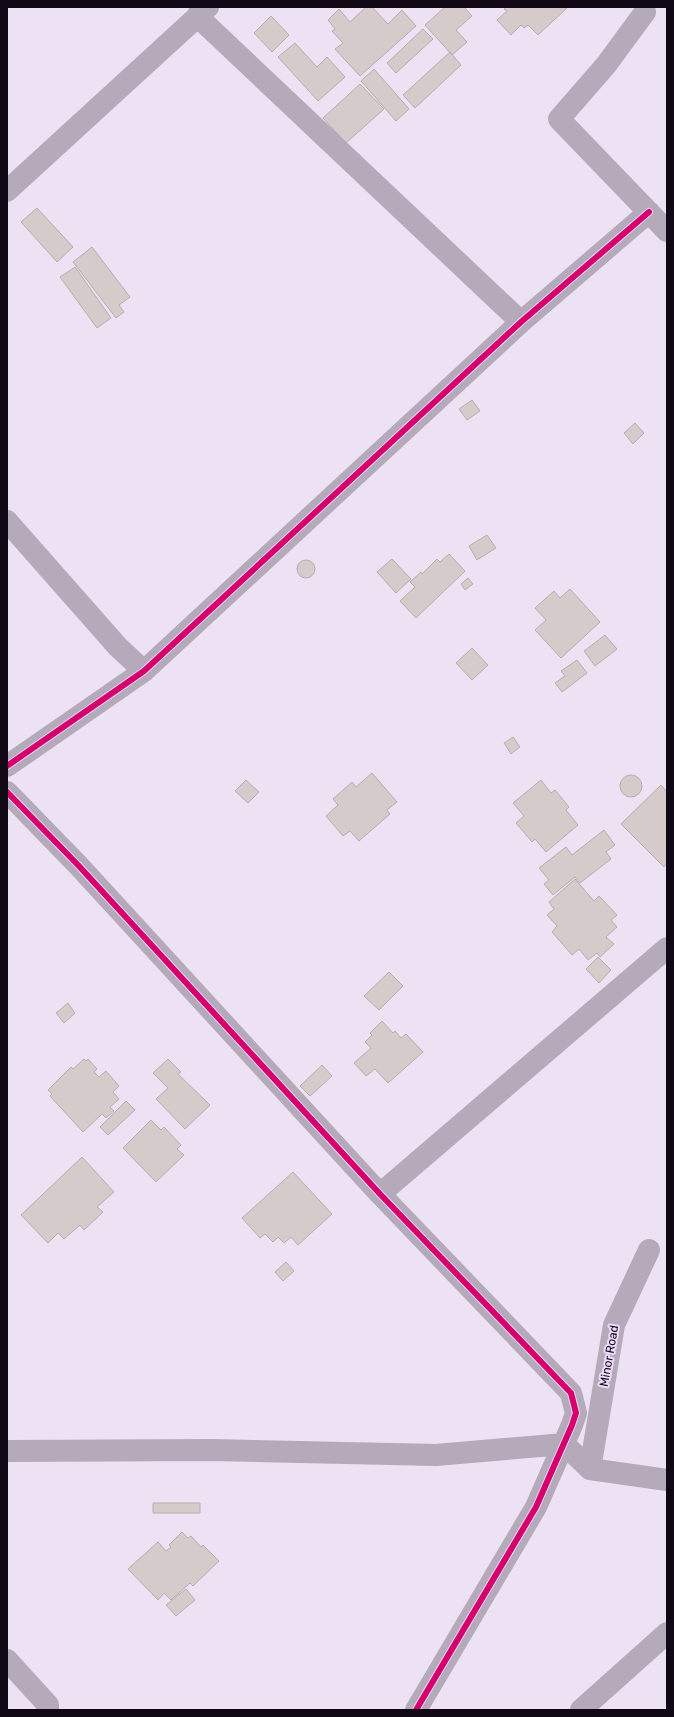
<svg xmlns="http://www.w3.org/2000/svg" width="674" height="1717" font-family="Rubik,sans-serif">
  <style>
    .building { fill: #d6cbcb; stroke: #b8adad }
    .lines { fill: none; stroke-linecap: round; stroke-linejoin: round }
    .minor { stroke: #b4aaba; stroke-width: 22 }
    .cycleway-casing { stroke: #eedafb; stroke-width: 8 }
    .cycleway { stroke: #d6006c; stroke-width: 6 }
    .labels { text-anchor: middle; stroke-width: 4; stroke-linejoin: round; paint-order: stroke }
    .street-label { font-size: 12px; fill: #100815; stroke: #eedafb }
  </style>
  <rect width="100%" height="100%" fill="#ede2f3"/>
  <path class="building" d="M366,7H372L388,24L402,10L416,26L360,76L335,49L343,43L332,31L335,29L328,20L339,9L350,22Z
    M445,7H464L472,16L456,30L467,42L452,55L425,25Z
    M506,7H568L538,35L528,25L524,28L521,25L511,35L497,20L507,11L504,9Z
    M271,16L289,35L272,52L254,33Z
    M423,29L433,39L396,73L387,63Z
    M295,43L317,67L327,57L345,77L318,101L278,57Z
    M450,52L461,65L415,108L403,95Z
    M374,69L409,109L396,121L361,81Z
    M360,84L384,109L346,143L323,118Z
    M37,208L73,247L57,262L21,222Z
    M92,247L130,297L119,305L124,312L116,318L73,262Z
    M75,267L111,318L97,328L60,277Z
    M472,400L480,411L467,420L459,409Z
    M635,423L644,433L633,444L624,433Z
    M487,535L496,548L477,560L469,546Z
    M449,554L465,571L416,618L400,601L415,587L410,582L421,572L422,574L437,559L440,562Z
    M392,559L411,579L396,593L377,572Z
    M297 569a9 9 0 1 1 18 0a9 9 0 1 1-18 0Z
    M468,578L473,584L465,590L461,584Z
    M570,589L600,622L561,658L535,630L546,620L535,608L554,591L560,598Z
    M605,635L617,649L595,666L584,651Z
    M472,648L488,665L472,680L456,663Z
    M577,660L587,673L562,692L555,683L565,676L561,671Z
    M513,737L520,747L511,754L504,743Z
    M372,773L397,802L387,810L390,814L359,841L350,831L343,836L326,816L338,805L333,799L352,782L356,787Z
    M620 786a11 11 0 1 1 22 0a11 11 0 1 1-22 0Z
    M246,780L259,792L248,803L235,791Z
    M541,780L551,793L555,790L569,807L566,810L578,825L546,852L535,839L532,842L516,823L524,816L513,803Z
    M661,785L667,792V863L664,867L621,824Z
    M604,830L615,845L606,852L611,859L580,883L575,877L553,895L544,884L549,880L539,868L566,847L572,855Z
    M575,879L594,901L599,896L617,915L611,920L617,927L606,937L614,944L600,957L597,953L588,960L579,949L572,955L552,932L557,926L547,915L554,909L549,902Z
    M598,957L611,970L599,983L586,969Z
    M389,972L403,986L379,1010L364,996Z
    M68,1003L75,1013L64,1023L56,1013Z
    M382,1021L393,1033L395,1031L401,1038L406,1034L423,1052L388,1083L375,1069L366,1076L354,1063L371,1048L365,1042L372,1035L370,1033Z
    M84,1059L86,1061L88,1059L97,1069L94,1072L99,1077L106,1071L119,1086L113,1092L119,1099L110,1107L114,1111L106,1118L102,1114L83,1132L50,1096L52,1094L48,1090L71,1067L73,1069Z
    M168,1059L181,1072L178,1074L210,1105L185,1129L156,1099L168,1088L153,1073Z
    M322,1065L332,1076L310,1096L300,1086Z
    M126,1101L135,1110L108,1135L100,1127Z
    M151,1120L161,1130L164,1127L181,1145L177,1149L184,1155L156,1182L123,1148Z
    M82,1157L114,1192L97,1207L103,1212L84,1230L80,1225L64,1239L58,1233L48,1243L21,1215Z
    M293,1172L332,1214L298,1245L291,1237L284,1243L278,1237L273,1242L265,1234L260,1238L242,1218Z
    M286,1262L294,1271L283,1281L275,1272Z
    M153,1503H200V1513H153Z
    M182,1532L188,1538L191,1536L201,1547L203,1545L219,1561L193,1586L190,1583L171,1600L164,1593L158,1600L128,1569L158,1542L166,1551L171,1547L169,1545Z
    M186,1589L195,1600L176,1616L166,1605Z"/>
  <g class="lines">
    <path class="minor" d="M645,12L606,65L559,119L667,231
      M197,16L521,322
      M7,191L208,7
      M7,521L118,647L144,671
      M7,766L144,671L521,322L649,212
      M7,792L78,865L380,1194L571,1393L576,1413L572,1425L536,1507L416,1710
      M380,1194L667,948
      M7,1451L213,1450L436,1455L564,1444L590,1469L667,1480
      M590,1469L614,1325L649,1250
      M7,1660L48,1705V1710
      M581,1710L667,1633"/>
    <defs>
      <path id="cycleway" d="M7,766L144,671L521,322L649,212
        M7,792L78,865L380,1194L571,1393L576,1413L572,1425L536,1507L416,1710"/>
    </defs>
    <use href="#cycleway" class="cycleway-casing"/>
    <use href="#cycleway" class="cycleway"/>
  </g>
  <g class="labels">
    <g class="street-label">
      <text transform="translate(609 1356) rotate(-80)" y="4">Minor Road</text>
    </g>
  </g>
  <rect width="674" height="1717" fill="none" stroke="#100815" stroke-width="16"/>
</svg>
